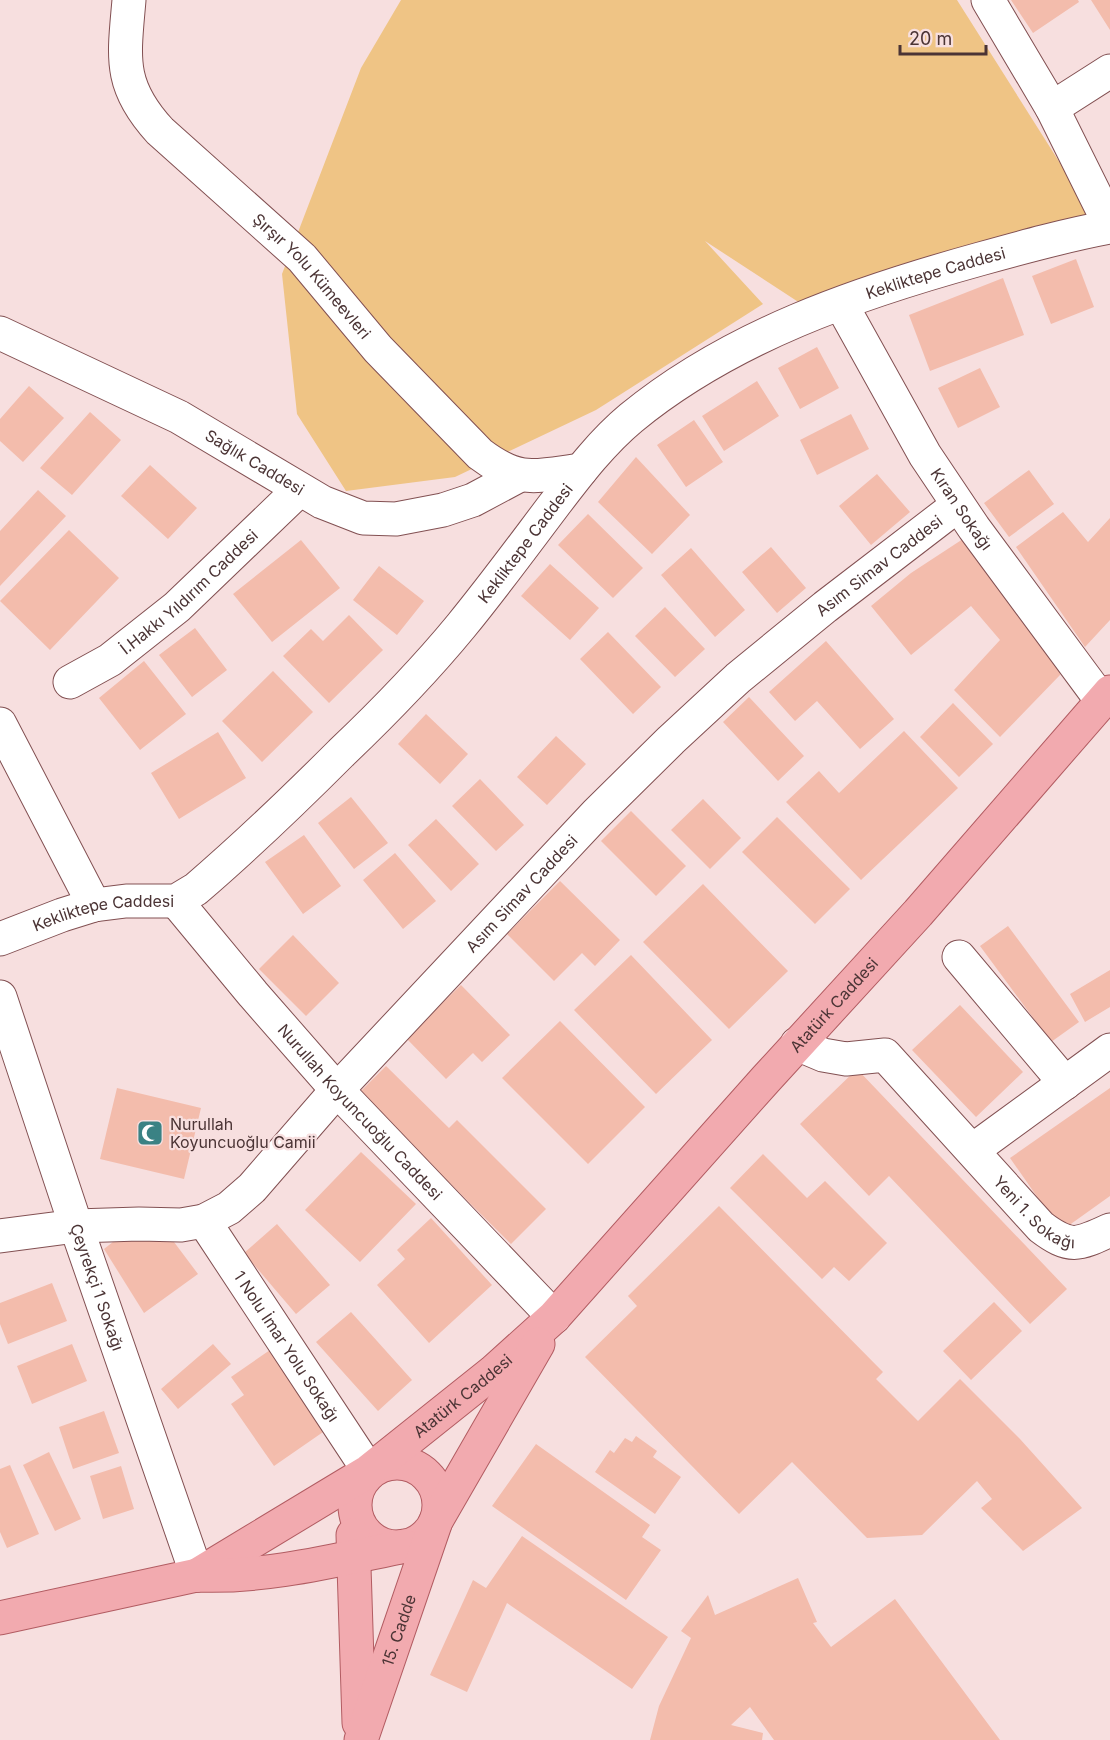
<svg xmlns="http://www.w3.org/2000/svg" width="1110" height="1740" font-family="Inter,sans-serif">
  <style>
    .green { fill: #efc485 }
    .building { fill: #f3bcac }
    .lines { fill: none; stroke-linecap: round; stroke-linejoin: round }
    .minor-casing { stroke: #825052; stroke-width: 35 }
    .major-casing { stroke: #b25c62; stroke-width: 35 }
    .minor { stroke: #fff; stroke-width: 33 }
    .major { stroke: #f2aaaf; stroke-width: 33 }
    .labels { text-anchor: middle; stroke-width: 4.5; stroke-linejoin: round; paint-order: stroke }
    .street-label { font-size: 16px; fill: #4b3435; stroke: #f7dfdf }
    .poi-label { font-size: 16px; fill: #4b3435; stroke: #f7dfdf; text-anchor: start }
  </style>
  <rect width="100%" height="100%" fill="#f7dfdf"/>
  <path class="green" d="M401,0H957L1096,220L803,305L705,241L763,304L596,410L455,477L346,491L297,414L282,274L361,68Z"/>
  <path class="building" d="M1011,0H1078L1079,2L1033,33Z
    M1091,0H1110V30Z
    M1076,259L1094,307L1051,324L1032,276Z
    M1003,278L1024,335L930,371L909,315Z
    M817,347L839,388L800,409L778,368Z
    M980,368L1000,407L958,428L938,388Z
    M757,381L779,416L724,451L702,416Z
    M29,386L64,418L23,462L0,441V419Z
    M90,412L121,440L72,495L40,468Z
    M851,414L869,449L817,475L800,440Z
    M694,420L723,462L686,487L657,445Z
    M636,457L690,515L652,554L598,502Z
    M150,465L197,508L168,539L121,496Z
    M1029,470L1054,504L1009,537L984,503Z
    M877,474L910,512L871,545L839,506Z
    M38,490L66,516L0,586V531Z
    M1063,512L1088,542L1110,518V620L1085,647L1016,547Z
    M588,514L643,568L613,598L558,545Z
    M69,530L119,578L50,650L0,601Z
    M966,537L1061,665L1060,675L1000,737L954,690L1000,640L971,606L911,655L871,606L911,573Z
    M301,540L340,588L272,642L233,594Z
    M771,547L806,588L777,613L742,572Z
    M691,548L745,610L715,637L661,575Z
    M550,564L599,608L570,640L521,596Z
    M379,566L424,601L397,635L353,600Z
    M665,607L705,649L675,677L635,636Z
    M349,615L383,650L329,703L283,656L311,629L323,641Z
    M195,628L227,670L192,697L159,655Z
    M608,632L661,687L633,714L580,659Z
    M826,641L894,719L860,749L817,701L795,721L769,692Z
    M144,661L186,714L140,750L99,698Z
    M273,671L313,712L262,762L222,721Z
    M749,697L804,756L778,781L723,722Z
    M953,703L993,744L959,777L920,737Z
    M426,714L468,754L440,784L398,744Z
    M904,731L958,788L861,880L786,802L819,771L839,793Z
    M218,732L246,778L179,819L151,773Z
    M556,736L586,764L547,805L517,777Z
    M480,779L524,825L496,851L452,806Z
    M351,797L388,843L354,869L318,823Z
    M703,799L741,838L710,869L671,830Z
    M631,811L686,866L656,896L601,841Z
    M777,817L850,889L815,924L742,852Z
    M436,819L479,864L451,891L408,845Z
    M304,835L341,886L303,914L265,862Z
    M395,853L436,901L403,929L363,880Z
    M560,881L620,940L595,966L582,953L554,981L507,934Z
    M703,884L788,971L729,1029L643,942Z
    M1008,926L1079,1022L1051,1042L980,946Z
    M293,935L339,983L306,1016L259,969Z
    M631,955L712,1040L656,1094L574,1010Z
    M1110,970V1007L1085,1022L1070,994Z
    M461,985L510,1035L482,1062L473,1053L446,1079L406,1038Z
    M960,1005L1023,1072L976,1117L912,1050Z
    M560,1021L645,1107L588,1164L502,1078Z
    M386,1066L449,1128L457,1120L546,1209L511,1244L359,1093Z
    M857,1069L1067,1289L1030,1324L889,1176L869,1196L800,1124Z
    M117,1088L201,1108L184,1179L100,1159Z
    M1110,1088V1196L1061,1231L1010,1158Z
    M361,1152L416,1204L360,1262L305,1210Z
    M763,1154L807,1198L825,1181L887,1243L849,1281L834,1267L822,1279L730,1188Z
    M719,1206L883,1372L876,1379L918,1421L960,1379L1020,1439L1082,1508L1023,1551L981,1508L992,1499L977,1481L922,1535L867,1538L792,1462L739,1514L585,1357L637,1306L628,1296Z
    M431,1218L492,1285L429,1343L377,1285L405,1259L397,1250Z
    M277,1224L330,1285L296,1314L244,1253Z
    M123,1234L171,1238L198,1274L144,1313L104,1249Z
    M52,1283L67,1321L8,1344L0,1324V1303Z
    M994,1302L1022,1331L971,1380L943,1351Z
    M351,1312L412,1380L378,1411L316,1342Z
    M72,1344L87,1381L32,1404L17,1366Z
    M213,1344L231,1364L178,1409L161,1389Z
    M270,1350L326,1430L274,1466L231,1404L244,1395L231,1377Z
    M104,1411L119,1453L73,1469L59,1427Z
    M636,1436L657,1451L653,1457L681,1477L655,1514L595,1472L610,1450L614,1453L625,1438L632,1442Z
    M536,1444L650,1525L642,1537L661,1550L626,1600L492,1506Z
    M49,1452L81,1519L55,1531L23,1465Z
    M10,1465L39,1534L7,1548L0,1532V1469Z
    M121,1466L134,1509L103,1519L90,1476Z
    M522,1536L668,1637L632,1689L507,1603L467,1692L430,1675L473,1580L486,1588Z
    M798,1578L817,1622L813,1623L831,1647L895,1599L1000,1740H774L750,1707L731,1725L763,1733L762,1740H650L659,1706L691,1638L681,1631L708,1595L715,1615Z"/>
  <g class="lines">
    <defs>
      <g id="minor">
        <path id="s1" d="M129,0C124,58 118,85 160,131L302,258L378,349L480,454C520,484 535,476 581,470"/>
        <path d="M988,0L1052,108L1110,225"/>
        <path d="M1052,108L1110,71"/>
        <path id="s2" d="M841,304L925,455L974,528L1102,701"/>
        <path id="s3" d="M0,333L179,417L322,502L363,518L396,519L443,510L473,500L518,476"/>
        <path id="s4" d="M70,682L110,660L177,607L299,490"/>
        <path d="M0,724L94,905"/>
        <path id="s5" d="M176,901L253,994L337,1090L554,1317"/>
        <path id="s6" d="M0,939L62,915L94,905L126,901H176L196,889C246,846 294,800 341,753C383,713 424,671 461,626C493,587 523,546 554,505C577,475 601,443 631,418C731,336 857,293 980,259C1023,247 1066,235 1110,227"/>
        <path d="M959,957L1065,1083"/>
        <path id="s7" d="M0,997L76,1226L197,1575"/>
        <path id="s8" d="M797,1044L823,1055L846,1059L885,1055L1041,1227C1070,1249 1078,1245 1110,1230"/>
        <path d="M973,1150L1110,1050"/>
        <path id="s9" d="M204,1221L369,1471"/>
        <path id="s10" d="M0,1236L76,1226L139,1224L181,1225L204,1221L229,1208L252,1188L337,1090L596,814L671,740L738,678L825,607L958,505"/>
      </g>
      <g id="major">
        <circle cx="397" cy="1505" r="42"/>
        <path d="M353,1535L359,1723"/>
        <path id="s11" d="M197,1575L369,1471L493,1372L554,1317L766,1079L918,913L1110,692"/>
        <path d="M0,1618L197,1575C267,1578 336,1560 405,1546"/>
        <path id="s12" d="M361,1740L436,1521L538,1344"/>
      </g>
    </defs>
    <use href="#minor" class="minor-casing"/>
    <use href="#major" class="major-casing"/>
    <use href="#minor" class="minor"/>
    <use href="#major" class="major"/>
  </g>
  <defs>
    <symbol id="mosque-square" viewBox="-11 -11 22 22"><rect x="-9" y="-9" width="18" height="18" rx="4" fill="#3a8284" stroke="#f7dfdf"/><path d="M3.5-4.9A6 6 0 1 0 3.5 4.9A5 5 0 1 1 3.5-4.9Z" fill="#fff"/></symbol>
  </defs>
  <g fill-rule="evenodd">
    <use href="#mosque-square" x="135" y="1118" width="30" height="30"/>
  </g>
  <g class="labels">
    <g class="street-label">
      <text dy="6" stroke="none"><textPath href="#s6" startOffset="1188">Kekliktepe Caddesi</textPath></text>
      <text dy="6" stroke="none"><textPath href="#s1" startOffset="351">Şırşır Yolu Kümeevleri</textPath></text>
      <text dy="6" stroke="none"><textPath href="#s3" startOffset="286">Sağlık Caddesi</textPath></text>
      <text dy="6" stroke="none"><textPath href="#s2" startOffset="238">Kıran Sokağı</textPath></text>
      <text dy="6" stroke="none"><textPath href="#s6" startOffset="684">Kekliktepe Caddesi</textPath></text>
      <text dy="6" stroke="none"><textPath href="#s10" startOffset="1149">Asım Simav Caddesi</textPath></text>
      <text dy="6" stroke="none"><textPath href="#s4" startOffset="150">İ.Hakkı Yıldırım Caddesi</textPath></text>
      <text dy="6" stroke="none"><textPath href="#s10" startOffset="663">Asım Simav Caddesi</textPath></text>
      <text dy="6" stroke="none"><textPath href="#s6" startOffset="108">Kekliktepe Caddesi</textPath></text>
      <text dy="6" stroke="none"><textPath href="#s11" startOffset="861">Atatürk Caddesi</textPath></text>
      <text dy="6" stroke="none"><textPath href="#s5" startOffset="280">Nurullah Koyuncuoğlu Caddesi</textPath></text>
      <text dy="6" stroke="none"><textPath href="#s8" startOffset="309">Yeni 1. Sokağı</textPath></text>
      <text dy="6" stroke="none"><textPath href="#s7" startOffset="306">Çeyrekçi 1 Sokağı</textPath></text>
      <text dy="6" stroke="none"><textPath href="#s9" startOffset="150">1 Nolu İmar Yolu Sokağı</textPath></text>
      <text dy="6" stroke="none"><textPath href="#s11" startOffset="321">Atatürk Caddesi</textPath></text>
      <text dy="6" stroke="none"><textPath href="#s12" startOffset="116">15. Cadde</textPath></text>
    </g>
    <g class="poi-label">
      <text x="170" y="1130">Nurullah<tspan x="170" dy="18">Koyuncuoğlu Camii</tspan></text>
    </g>
  </g>
  <path d="M900 45v9h86v-9" fill="none" stroke="#4b3435" stroke-width="3"/>
  <text x="909" y="45" font-size="18" fill="#4b3435" stroke="#f7dfdf" stroke-width="4.5" paint-order="stroke">20 m</text>
</svg>
